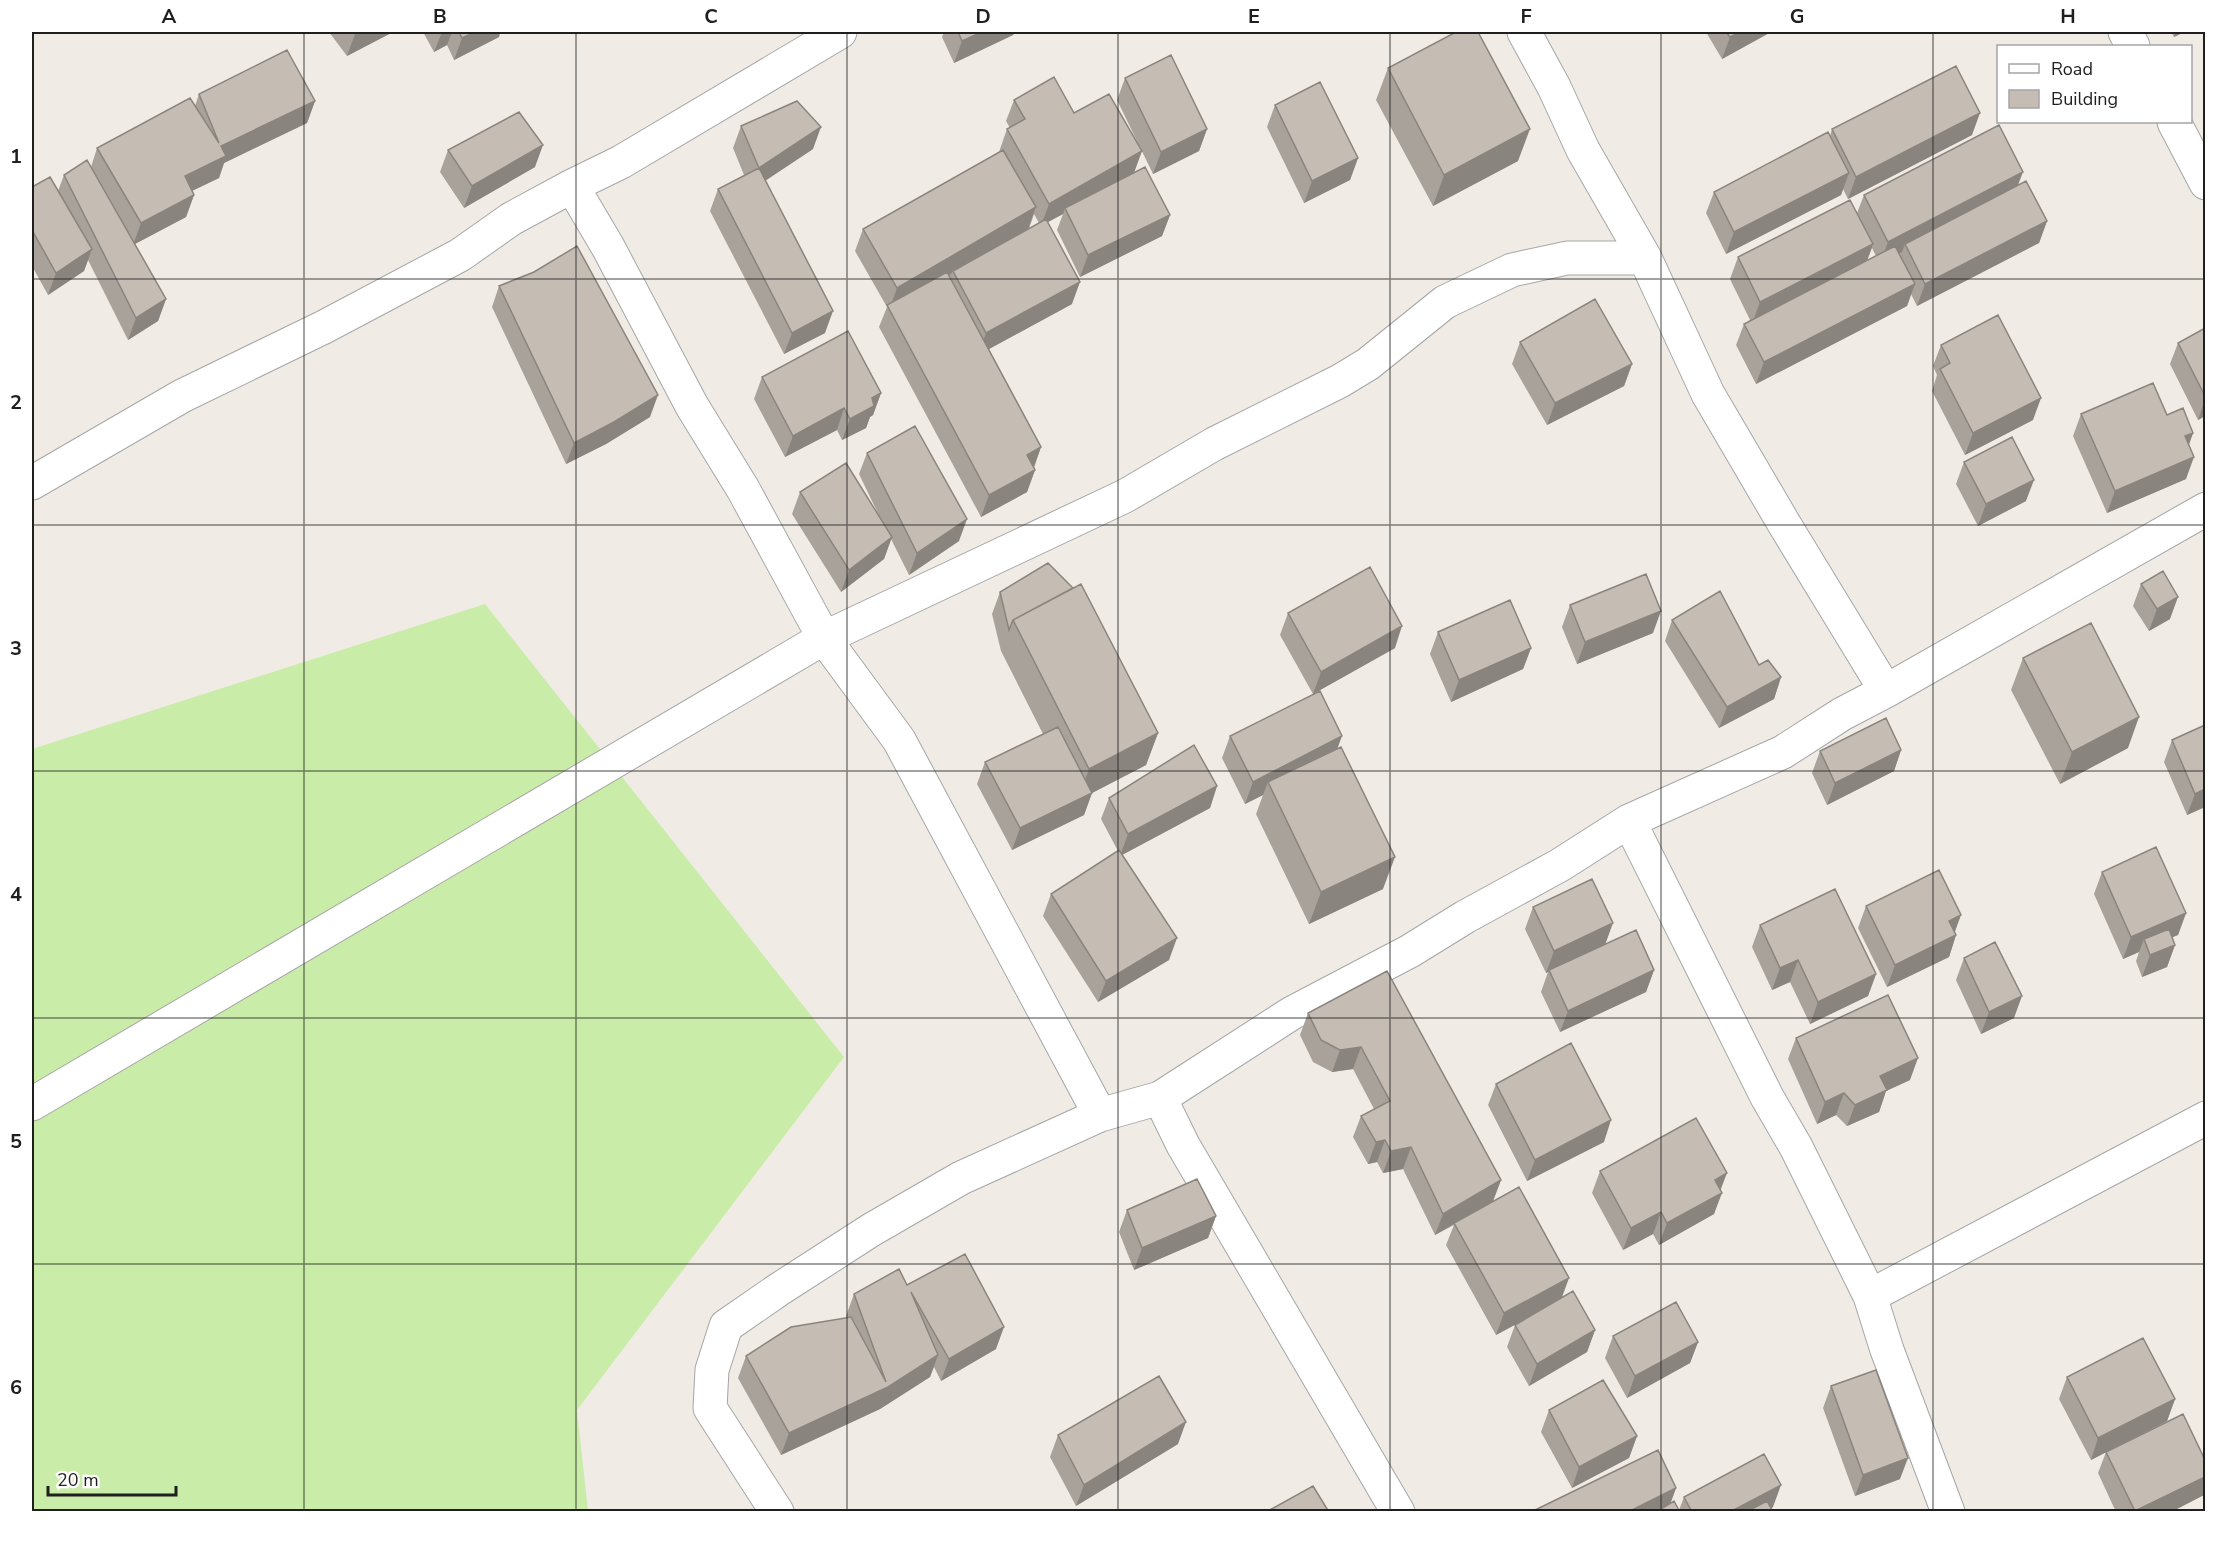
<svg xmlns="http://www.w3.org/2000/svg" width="2237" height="1543" font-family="'Nunito Sans',sans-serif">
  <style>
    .grass { fill: #caeca9 }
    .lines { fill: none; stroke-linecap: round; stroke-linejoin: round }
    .street-casing { stroke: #a6a6a6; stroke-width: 35 }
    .street { stroke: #fff; stroke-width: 33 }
    .wall { fill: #a9a29b; fill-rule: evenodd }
    .shaded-wall { fill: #8a847e }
    .building { fill: #c5bcb4; stroke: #8a847e; stroke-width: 1.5 }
    .grid { fill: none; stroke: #1f1f1f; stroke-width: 1.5; stroke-opacity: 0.55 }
    .neatline { fill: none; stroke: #1f1f1f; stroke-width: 2 }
    .grid-label { font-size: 20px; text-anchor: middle; font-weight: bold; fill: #1f1f1f }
  </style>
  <rect width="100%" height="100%" fill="#f0ece5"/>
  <path class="grass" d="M485,604L844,1057L577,1410L588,1511H32V749Z"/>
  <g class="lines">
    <defs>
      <path id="street" d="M840,32L621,162L572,186L608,247L692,406L743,489L824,638L899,740L1100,1115
        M1524,32L1554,87L1583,150L1645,258L1708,394L1783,522L1886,691
        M2125,32L2133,46
        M2174,122L2206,183
        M32,483L182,396L324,327L460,255L511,219L572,186
        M1160,1098L1183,1145L1398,1512
        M32,1104L824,638L1125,496L1214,444L1340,381L1368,364L1445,302L1512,270L1567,258H1645
        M1870,1296L2206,1118
        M777,1512L710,1408L712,1370L726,1326L778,1290L871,1230L961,1178L1100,1115L1160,1098L1292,1013L1410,951L1465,917L1560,865L1629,821
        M1948,1512L1887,1350L1870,1296L1796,1147L1767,1097L1629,821L1783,752L1842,714L1886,691L2206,509"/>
    </defs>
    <use href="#street" class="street-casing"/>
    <use href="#street" class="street"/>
  </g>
  <path class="wall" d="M329,32H393L347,56Z
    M423,32H500L499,37L454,60L447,45L434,52Z
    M944,32H1015L1013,35L954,63L942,37Z
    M1706,32H1771L1722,59Z
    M2171,32H2184L2174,37Z
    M1388,68L1518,161L1433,206L1376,100Z
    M1125,78L1207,129L1199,151L1153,174L1117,100Z
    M199,94L315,101L307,123L224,163L219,178L192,191L194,195L186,217L135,244L166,299L158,321L128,340L88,260L84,271L48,295L32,266V187L58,191L64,175L91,167L97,148L195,106Z
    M1014,100L1074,113L1134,172L1170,215L1162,236L1080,277L1057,230L1063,214L1047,222L1072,304L989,349L1041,447L1034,468L1035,470L1027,492L981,517L879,327L887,307L855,251L863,229L999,152L1007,129L1010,128L1006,121ZM1034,214L1039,223L1029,229Z
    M1275,105L1358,158L1350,180L1304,203L1267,127Z
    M741,126L813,149L765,181L825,333L784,354L710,211L718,189L744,175L733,148Z
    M1832,129L1972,135L1848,199L1843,189L1841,195L1726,254L1706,213L1714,192L1830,136Z
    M448,150L535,167L464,208L440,172Z
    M2018,185L2047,221L2039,243L1917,306L1911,294L1907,306L1756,384L1736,345L1744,324L1750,320L1730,279L1738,257L1857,213L1864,195ZM1872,248L1876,256L1867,261Z
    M499,286L650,417L606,444L566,464L492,307Z
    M2205,328V416L2198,420L2170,364L2178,343Z
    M1520,342L1632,364L1624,386L1547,425L1512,364Z
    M1941,345L2033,420L1965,455L1932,391L1937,375L1933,366Z
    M762,377L881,393L873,415L870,417L866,428L842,440L837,430L785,457L754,399Z
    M2081,414L2167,415L2193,433L2189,445L2186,479L2107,513L2073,436Z
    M867,453L959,541L909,575L891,539L884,559L841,592L792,514L800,492L883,524L859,474Z
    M1964,462L2026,501L1978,526L1956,484Z
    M2141,584L2170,619L2149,631L2133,606Z
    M1000,592L1158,733L1146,765L1092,793L1084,815L1012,850L977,784L985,762L1043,734L1001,651L992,614Z
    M1570,605L1653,633L1577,664L1562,627Z
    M1288,613L1395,648L1313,694L1280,635Z
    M1672,620L1781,677L1774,699L1719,728L1665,641Z
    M1438,632L1531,648L1523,669L1451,702L1430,654Z
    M2023,658L2128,748L2060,784L2011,690Z
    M1230,736L1338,748L1383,889L1309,924L1256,814L1263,795L1245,804L1222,758Z
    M2172,740L2205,807L2187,815L2164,762Z
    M1901,750L1894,771L1827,805L1812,773L1820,751Z
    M1217,786L1210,808L1122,855L1169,960L1098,1002L1043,916L1051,894L1118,851L1101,819L1109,798Z
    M2102,872L2186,913L2178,935L2172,937L2175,945L2167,967L2142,977L2136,961L2139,952L2123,959L2094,894Z
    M1866,906L1955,932L1956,935L1949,957L1887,987L1858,928Z
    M1533,907L1654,970L1646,992L1560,1032L1541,992L1548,972L1546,973L1525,929Z
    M1760,925L1876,974L1868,996L1810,1024L1790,982L1772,990L1752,947Z
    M1964,958L2014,1018L1981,1034L1956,980Z
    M1387,971L1501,1180L1493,1201L1561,1298L1595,1330L1587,1352L1529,1386L1507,1347L1515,1325L1522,1321L1496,1335L1446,1245L1454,1225L1435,1235L1403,1169L1383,1173L1377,1162L1368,1164L1353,1137L1361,1116L1374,1109L1353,1069L1332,1072L1313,1062L1300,1035L1308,1013Z
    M1796,1038L1910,1080L1886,1091L1879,1112L1847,1126L1836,1115L1817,1124L1788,1059Z
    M1496,1084L1604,1142L1527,1181L1488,1105Z
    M1600,1171L1721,1190L1714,1214L1659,1245L1653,1234L1623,1250L1592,1193Z
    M1127,1210L1216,1216L1208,1238L1134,1270L1119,1232Z
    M907,1285L996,1349L941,1381L934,1367L930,1377L880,1409L781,1455L738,1378L746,1356L847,1318L846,1316L854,1294Z
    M1613,1336L1698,1342L1690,1363L1627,1398L1605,1358Z
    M2067,1377L2175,1399L2167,1421L2134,1438L2204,1495L2171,1512H2116L2098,1473L2106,1452L2091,1460L2059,1399Z
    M1831,1386L1900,1479L1855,1496L1823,1408Z
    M1549,1410L1637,1436L1629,1458L1572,1488L1541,1432Z
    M1058,1435L1178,1444L1076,1506L1050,1457Z
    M1676,1488L1670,1504L1679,1510L1684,1497L1773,1507L1771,1508L1773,1512H1533V1511Z"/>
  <path class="shaded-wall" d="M360,32H393L347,56L355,34Z
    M442,32H452L447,45L434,52Z
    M475,32H500L499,37L454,60L462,38Z
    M982,32H1015L1013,35L954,63L962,41Z
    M1740,32H1771L1722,59L1730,37Z
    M2176,32H2184L2174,37Z
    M315,101L307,123L224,163L219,178L177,198L185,176L221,146Z
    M1980,113L1972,135L1848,199L1856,177Z
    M821,127L813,149L751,190L759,168Z
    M1207,129L1199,151L1153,174L1161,152Z
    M1530,129L1518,161L1433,206L1444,175Z
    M543,145L535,167L464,208L472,186Z
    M1142,151L1134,173L1065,208L1063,214L1041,226L1049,204Z
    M1358,158L1350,180L1304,203L1312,181Z
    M2023,172L2015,193L1905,244L1902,252L1880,263L1888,242Z
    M1849,173L1841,195L1726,254L1734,232Z
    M194,195L186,217L133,245L141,223Z
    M1036,207L1028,229L953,271L951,274L889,310L897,288Z
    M1170,215L1162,236L1080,277L1088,255Z
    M2047,221L2039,243L1917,306L1925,284Z
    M1873,244L1865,266L1752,324L1760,302Z
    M92,249L84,271L48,295L56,273Z
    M1080,282L1072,304L978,355L986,333Z
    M1915,284L1907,306L1756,384L1764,362Z
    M166,299L158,321L128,340L136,318Z
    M833,311L825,333L784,354L792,333Z
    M1632,364L1624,386L1547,425L1555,403Z
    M881,393L873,415L870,417L866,428L842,440L850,419L872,398Z
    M658,395L650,417L606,444L566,464L574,443Z
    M2041,398L2033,420L1965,455L1973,433Z
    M2205,399V416L2198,420Z
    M844,408L837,430L785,457L793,436Z
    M2193,433L2185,455V436Z
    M1041,447L1033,469L1027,455Z
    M2194,457L2186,479L2107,513L2115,491Z
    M1035,470L1027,492L981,517L989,495Z
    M2034,480L2026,501L1978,526L1986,504Z
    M967,519L959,541L909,575L917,553Z
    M892,537L884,559L841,592L849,570Z
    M2178,597L2170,619L2149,631L2157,609Z
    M1661,611L1653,633L1577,664L1585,642Z
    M1402,626L1395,648L1313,694L1321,672Z
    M1531,648L1523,669L1451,702L1459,680Z
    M1781,677L1774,699L1719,728L1727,707Z
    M2139,717L2128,748L2060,784L2072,752Z
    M1158,733L1146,765L1092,793L1084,815L1012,850L1020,828L1078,800L1089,769Z
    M1342,736L1334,758L1268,782L1263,795L1245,804L1253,782Z
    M1901,750L1894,771L1827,805L1835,783Z
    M1217,786L1210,808L1120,856L1128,834Z
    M2205,789V807L2187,815L2195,794Z
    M1395,857L1383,889L1309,924L1321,892Z
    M2186,913L2178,935L2147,948L2144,939L2139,952L2123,959L2131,937Z
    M1961,915L1953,937L1956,935L1949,957L1887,987L1895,965L1949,921Z
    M1613,923L1605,945L1549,970L1548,972L1546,973L1554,951Z
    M1177,938L1169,960L1098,1002L1106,981Z
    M2175,945L2167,967L2142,977L2150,955Z
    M1798,960L1790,982L1772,990L1780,968Z
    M1654,970L1646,992L1560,1032L1568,1011Z
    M1876,974L1868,996L1810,1024L1818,1002Z
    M2022,996L2014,1018L1981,1034L1989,1012Z
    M1361,1047L1353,1069L1332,1072L1340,1050Z
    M1918,1058L1910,1080L1886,1091L1879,1112L1847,1126L1855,1105L1880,1076Z
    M1844,1093L1836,1115L1817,1124L1825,1102Z
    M1611,1120L1604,1142L1527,1181L1535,1160Z
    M1385,1140L1377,1162L1368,1164L1376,1142Z
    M1411,1147L1403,1169L1383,1173L1391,1151Z
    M1727,1173L1719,1194L1722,1193L1714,1214L1659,1245L1667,1223L1715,1180Z
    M1501,1180L1493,1201L1435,1235L1443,1214Z
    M1661,1212L1653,1234L1623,1250L1631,1228Z
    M1216,1216L1208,1238L1134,1270L1142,1248Z
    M1569,1278L1561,1300L1496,1335L1504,1313Z
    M1004,1327L996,1349L941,1381L949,1359Z
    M1595,1330L1587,1352L1529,1386L1537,1364Z
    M1698,1342L1690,1363L1627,1398L1635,1376Z
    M938,1355L930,1377L880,1409L781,1455L789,1433Z
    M2175,1399L2167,1421L2091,1460L2098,1438Z
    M1186,1422L1178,1444L1076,1506L1084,1485Z
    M1637,1436L1629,1458L1572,1488L1579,1467Z
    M1908,1458L1900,1479L1855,1496L1863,1475Z
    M2205,1477V1492L2204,1495L2171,1512H2134Z
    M1781,1485L1773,1507L1764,1512H1730Z
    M1676,1488L1668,1510L1665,1512H1628Z"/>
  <path class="building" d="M459,32H475L462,38Z
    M958,32H982L962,41Z
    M1456,32H1478L1530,129L1444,175L1388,68Z
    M1726,32H1740L1730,37Z
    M287,50L315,101L221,146L226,156L185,176L194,195L141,223L97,148L190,98L219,143L199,94Z
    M1171,55L1207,129L1161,152L1125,78Z
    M1956,66L1980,113L1856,177L1832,129Z
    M1054,77L1074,113L1109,94L1142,151L1049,204L1007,129L1025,119L1014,100Z
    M1320,82L1358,158L1312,181L1275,105Z
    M797,101L821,127L759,168L741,126Z
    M519,112L543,145L472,186L448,150Z
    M1999,125L2023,172L1888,242L1864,195Z
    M1828,132L1849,173L1734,232L1714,192Z
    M1003,150L1036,207L897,288L863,229Z
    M87,160L166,299L136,318L64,175Z
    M1145,167L1170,215L1088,255L1065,208Z
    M759,168L833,311L792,333L718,189Z
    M50,177L92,249L56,273L32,230V187Z
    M2026,181L2047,221L1925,284L1905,244Z
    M1850,200L1873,244L1760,302L1738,257Z
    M1046,219L1080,282L986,333L953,271Z
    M577,246L658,395L614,422L574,443L499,286L534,272Z
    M1895,246L1915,284L1764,362L1744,324Z
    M947,272L1041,447L1027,455L1035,470L989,495L887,305Z
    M1595,299L1632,364L1555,403L1520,342Z
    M1998,315L2041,398L1973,433L1940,369L1950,363L1941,345Z
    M2205,328V396L2178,343Z
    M848,331L881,393L872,398L874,406L850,419L844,408L793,436L762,377Z
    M2153,383L2167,415L2183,408L2193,433L2185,436L2194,457L2115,491L2081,414Z
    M915,426L967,519L917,553L867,453Z
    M2012,437L2034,480L1986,504L1964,462Z
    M846,463L892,537L849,570L800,492Z
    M1048,563L1073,588L1013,620L1009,630L1000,592Z
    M1370,567L1402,626L1321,672L1288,613Z
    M2163,571L2178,597L2157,609L2141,584Z
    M1646,574L1661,611L1585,642L1570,605Z
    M1081,584L1158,733L1089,769L1013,620Z
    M1720,591L1759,665L1768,660L1781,677L1727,707L1672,620Z
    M1510,600L1531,648L1459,680L1438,632Z
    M2091,623L2139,717L2072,752L2023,658Z
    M1320,691L1342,736L1253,782L1230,736Z
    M1886,718L1901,750L1835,783L1820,751Z
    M2205,725V789L2195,794L2172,740Z
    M1058,727L1092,793L1020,828L985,762Z
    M1194,745L1217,786L1128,834L1109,798Z
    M1341,747L1395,857L1321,892L1268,782Z
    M2156,847L2186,913L2131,937L2102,872Z
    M1119,850L1177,938L1106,981L1051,894Z
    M1939,870L1961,915L1949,921L1956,935L1895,965L1866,906Z
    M1592,879L1613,923L1554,951L1533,907Z
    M1835,889L1876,974L1818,1002L1798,960L1780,968L1760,925Z
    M2169,929L2175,945L2150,955L2144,939Z
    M1636,930L1654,970L1568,1011L1549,970Z
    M1995,942L2022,996L1989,1012L1964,958Z
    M1387,971L1501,1180L1443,1214L1411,1147L1391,1151L1385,1140L1376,1142L1361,1116L1390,1101L1361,1047L1340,1050L1321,1040L1308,1013Z
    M1888,995L1918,1058L1880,1076L1887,1090L1855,1105L1844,1093L1825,1102L1796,1038Z
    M1571,1043L1611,1120L1535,1160L1496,1084Z
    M1696,1118L1727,1173L1715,1180L1722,1193L1667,1223L1661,1212L1631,1228L1600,1171Z
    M1197,1179L1216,1216L1142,1248L1127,1210Z
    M1519,1187L1569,1278L1504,1313L1454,1223Z
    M965,1254L1004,1327L949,1359L911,1292L938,1355L888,1387L789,1433L746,1356L791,1327L851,1317L886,1382L854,1294L899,1269L907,1285Z
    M1573,1291L1595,1330L1537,1364L1515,1325Z
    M1676,1302L1698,1342L1635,1376L1613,1336Z
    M2143,1338L2175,1399L2098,1438L2067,1377Z
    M1876,1370L1908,1458L1863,1475L1831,1386Z
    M1159,1376L1186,1422L1084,1485L1058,1435Z
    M1603,1380L1637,1436L1579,1467L1549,1410Z
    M2183,1414L2205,1460V1477L2135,1511L2106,1452Z
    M1658,1450L1676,1488L1628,1512H1534L1533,1511Z
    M1764,1454L1781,1485L1730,1512H1692L1684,1497Z
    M1313,1486L1329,1512H1266Z
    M1674,1501L1680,1512H1656Z
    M1767,1501L1773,1512H1746Z"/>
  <path class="grid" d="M304,32V1512M576,32V1512M847,32V1512M1118,32V1512M1390,32V1512M1661,32V1512M1933,32V1512M32,279H2206M32,525H2206M32,771H2206M32,1018H2206M32,1264H2206"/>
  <rect width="2237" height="1543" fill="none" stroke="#ffffff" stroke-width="66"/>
  <rect x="1997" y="45" width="195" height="78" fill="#ffffff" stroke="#a5a5a5" stroke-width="1.5"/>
  <rect x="2009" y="64" width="30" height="9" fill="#ffffff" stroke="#a5a5a5" stroke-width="1.5"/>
  <text x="2051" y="75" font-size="18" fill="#1f1f1f">Road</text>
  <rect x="2009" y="90" width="30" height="18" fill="#c5bcb4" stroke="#a5a5a5" stroke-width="1.5"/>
  <text x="2051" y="105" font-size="18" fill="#1f1f1f">Building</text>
  <path d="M48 1486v9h128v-9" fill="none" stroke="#1f1f1f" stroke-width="3"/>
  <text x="57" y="1486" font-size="18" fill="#1f1f1f" stroke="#ffffff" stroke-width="4.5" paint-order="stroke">20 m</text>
  <rect x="33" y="33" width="2171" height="1477" class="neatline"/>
  <g class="grid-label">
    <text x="169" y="23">A</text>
    <text x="440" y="23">B</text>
    <text x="711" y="23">C</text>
    <text x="983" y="23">D</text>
    <text x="1254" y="23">E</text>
    <text x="1526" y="23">F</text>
    <text x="1797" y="23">G</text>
    <text x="2068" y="23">H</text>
    <text x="16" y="163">1</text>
    <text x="16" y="409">2</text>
    <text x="16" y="655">3</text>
    <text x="16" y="901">4</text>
    <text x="16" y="1148">5</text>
    <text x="16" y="1394">6</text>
  </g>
</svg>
